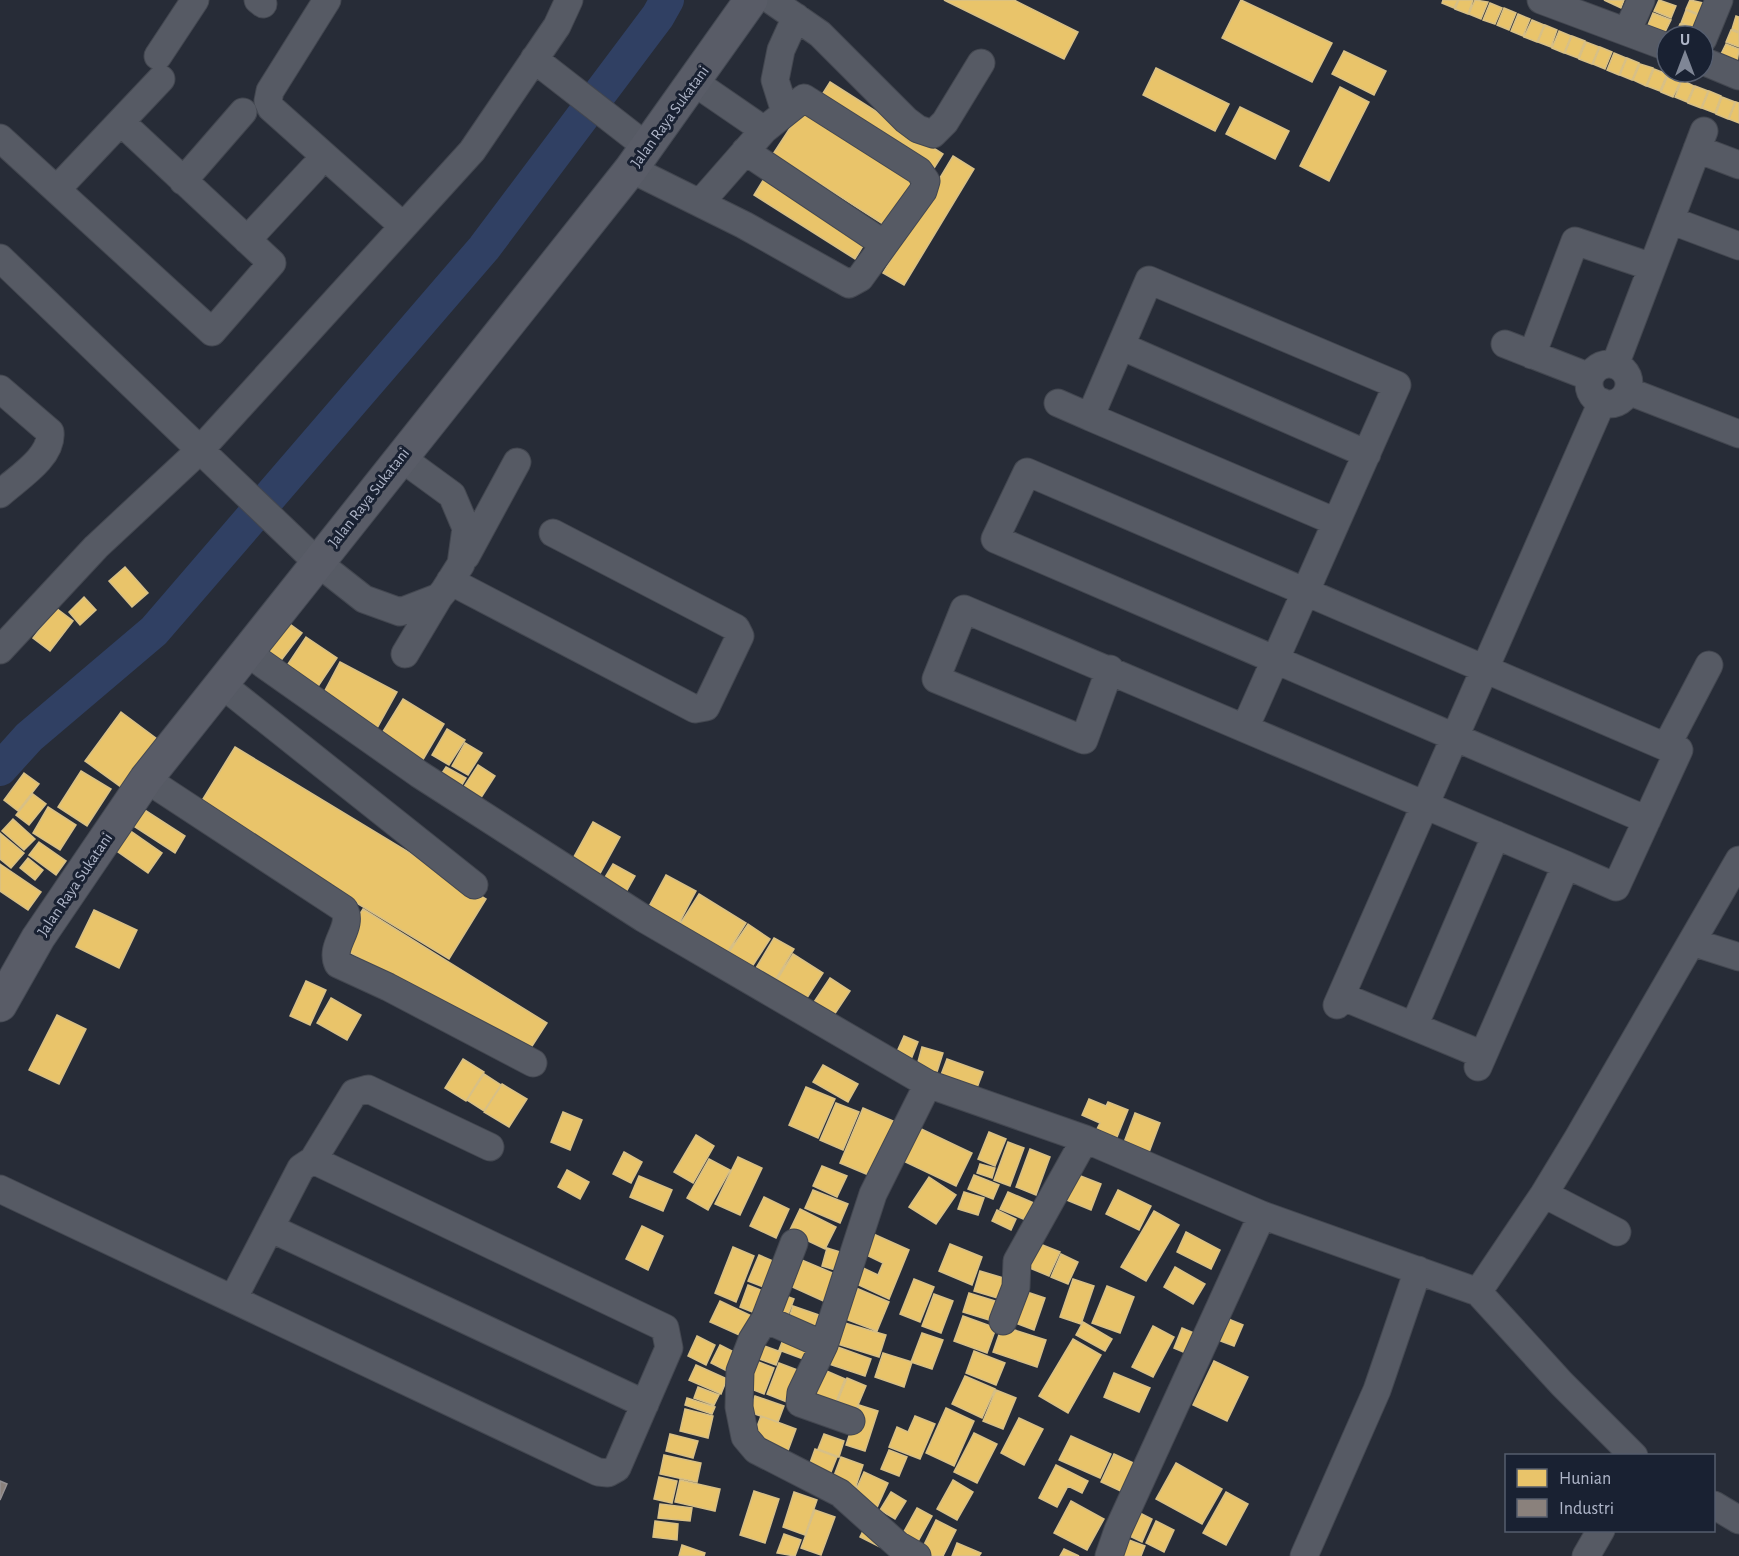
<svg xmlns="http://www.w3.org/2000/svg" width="1739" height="1556" font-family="'Alegreya Sans',sans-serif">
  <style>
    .homes { fill: #e9c46a; stroke: #d8c086; stroke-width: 1.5 }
    .industry { fill: #8a817c; stroke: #959193; stroke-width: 1.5 }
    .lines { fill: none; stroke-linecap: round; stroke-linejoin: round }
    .river { stroke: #304063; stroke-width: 34 }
    .minor-casing { stroke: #434750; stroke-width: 29 }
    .major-casing { stroke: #444953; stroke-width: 35 }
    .minor { stroke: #565a64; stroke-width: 27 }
    .major { stroke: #595c67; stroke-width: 33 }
    .labels { text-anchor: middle; stroke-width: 6; stroke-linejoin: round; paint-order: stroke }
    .street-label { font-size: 16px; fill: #afb6c9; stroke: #192132 }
  </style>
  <rect width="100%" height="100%" fill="#272c37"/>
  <path class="homes" d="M944,0H1014L1078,32L1064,59Z
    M1241,0L1332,43L1312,82L1222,38Z
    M1443,0H1458L1454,8L1442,3Z
    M1459,0H1473L1468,14L1455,9Z
    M1475,0L1488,2L1481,19L1469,14Z
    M1604,0H1624L1621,8Z
    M1659,0L1676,6L1671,18L1654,11Z
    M1690,0L1708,4L1703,16L1686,9Z
    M1490,3L1502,8L1495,24L1483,20Z
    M1504,8L1516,13L1509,30L1497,25Z
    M1686,10L1703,17L1698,30L1681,23Z
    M1653,13L1671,20L1665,32L1648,25Z
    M1518,14L1530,19L1523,36L1511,31Z
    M1736,16L1739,17V32L1732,29Z
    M1532,20L1544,25L1537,42L1524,37Z
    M1680,24L1697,31L1695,36H1675Z
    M1545,25L1557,30L1551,47L1538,42Z
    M1731,30L1739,33V47L1726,42Z
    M1559,31L1571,36L1564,53L1552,48Z
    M1572,36L1585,41L1578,58L1565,53Z
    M1586,42L1599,47L1592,64L1579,59Z
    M1726,44L1739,49L1737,63L1720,56Z
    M1600,47L1612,52L1605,69L1593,64Z
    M1344,51L1386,71L1374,95L1332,74Z
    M1614,53L1626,58L1619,75L1607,70Z
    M1627,58L1639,63L1632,80L1620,75Z
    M1640,64L1653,68L1646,86L1633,80Z
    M1156,68L1229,104L1215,131L1143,95Z
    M1654,69L1667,74L1660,91L1647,86Z
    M1668,75L1681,80L1673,97L1661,92Z
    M1682,80L1694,86L1687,102L1675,97Z
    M830,82L943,154L931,173L818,101Z
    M1695,86L1708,91L1701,108L1688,103Z
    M1340,87L1369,102L1329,181L1300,166Z
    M1709,91L1721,96L1715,113L1702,108Z
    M1722,97L1735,102L1728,119L1716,114Z
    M807,102L919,174L886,226L773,154Z
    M1736,102L1739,103V123L1729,119Z
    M1240,107L1289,131L1275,159L1226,134Z
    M953,156L974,169L904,285L883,273Z
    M765,177L866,241L855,259L754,195Z
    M125,567L148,593L132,607L109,581Z
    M84,597L96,610L80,625L69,612Z
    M56,608L73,621L50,651L33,638Z
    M283,619L302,633L276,667L257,653Z
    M306,637L337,658L313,694L282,673Z
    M340,662L397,692L376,730L320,700Z
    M403,699L444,724L421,763L379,738Z
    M121,712L161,742L125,790L85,761Z
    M447,729L465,740L449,765L432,755Z
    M465,743L482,753L468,775L452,766Z
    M235,747L486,899L449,959L198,807Z
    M478,765L495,776L475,807L458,796Z
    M446,767L466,778L459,790L438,779Z
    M81,771L111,789L87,826L58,807Z
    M24,773L39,784L18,811L4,800Z
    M33,794L46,804L29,825L16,815Z
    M48,807L76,825L60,850L33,833Z
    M140,807L185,836L175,853L129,823Z
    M13,819L35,839L24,850L2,831Z
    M593,822L620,837L597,879L570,864Z
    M125,827L162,853L148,873L111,847Z
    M0,833L24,853L11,868L0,859Z
    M39,842L66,861L56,875L29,855Z
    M28,858L43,870L35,880L20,868Z
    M0,864L41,892L28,910L0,891Z
    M613,864L635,876L621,901L598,889Z
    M666,875L696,891L676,929L646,912Z
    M699,894L746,923L722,961L675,932Z
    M363,909L547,1023L525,1057L339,946Z
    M94,910L137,930L119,968L76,947Z
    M748,924L770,939L746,976L723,961Z
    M774,938L794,949L776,979L756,968Z
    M793,954L823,973L805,1001L775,983Z
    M830,978L850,991L832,1018L812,1005Z
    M306,981L326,990L310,1025L290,1016Z
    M331,998L361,1015L347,1040L317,1023Z
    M57,1015L86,1029L59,1084L29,1070Z
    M904,1036L918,1042L910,1062L895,1056Z
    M922,1047L943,1053L936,1075L916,1069Z
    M463,1059L484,1072L466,1101L445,1088Z
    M947,1059L983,1072L975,1093L939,1080Z
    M823,1065L858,1084L848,1102L813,1082Z
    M484,1074L501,1085L484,1111L467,1100Z
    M502,1084L527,1099L509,1127L484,1112Z
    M806,1087L835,1099L818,1138L789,1125Z
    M1089,1099L1106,1106L1108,1102L1128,1110L1115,1142L1095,1133L1100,1123L1082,1115Z
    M836,1103L859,1112L843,1150L820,1140Z
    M863,1108L902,1125L878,1179L840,1163Z
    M563,1112L582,1120L570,1150L551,1142Z
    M1135,1113L1160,1123L1148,1155L1123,1145Z
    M915,1126L972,1153L956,1186L899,1159Z
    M989,1132L1006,1139L995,1166L978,1159Z
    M696,1135L714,1146L693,1183L674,1172Z
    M1008,1142L1024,1148L1010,1186L994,1180Z
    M1030,1149L1050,1157L1036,1195L1016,1187Z
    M624,1152L642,1162L631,1183L613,1174Z
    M738,1157L762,1168L740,1215L715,1204Z
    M709,1159L730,1170L708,1210L687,1198Z
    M980,1164L995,1168L992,1178L977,1173Z
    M822,1166L847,1176L837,1197L813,1186Z
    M567,1170L589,1182L580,1199L558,1187Z
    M1073,1173L1101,1184L1091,1210L1062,1198Z
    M974,1175L999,1185L993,1199L968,1189Z
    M639,1176L672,1190L663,1211L630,1197Z
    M929,1177L956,1195L936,1224L909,1207Z
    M813,1190L848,1204L840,1223L805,1208Z
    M1118,1190L1151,1206L1139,1230L1106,1214Z
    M964,1192L984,1198L978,1215L958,1209Z
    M1008,1192L1036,1204L1028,1221L1000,1209Z
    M764,1197L789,1209L776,1238L750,1226Z
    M800,1209L836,1227L825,1249L789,1232Z
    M997,1210L1016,1219L1011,1230L992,1221Z
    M1154,1211L1179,1225L1146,1281L1121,1267Z
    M642,1226L663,1236L648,1270L626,1259Z
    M869,1232L909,1250L889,1299L852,1282L859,1266L878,1275L883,1263L860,1252Z
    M1186,1232L1220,1250L1211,1269L1177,1252Z
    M1030,1240L1060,1252L1049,1276L1020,1264Z
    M950,1244L982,1257L972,1285L939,1271Z
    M733,1247L754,1256L736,1302L715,1293Z
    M827,1248L850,1255L845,1273L822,1266Z
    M1061,1254L1078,1262L1068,1284L1051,1277Z
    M759,1255L782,1265L771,1290L748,1281Z
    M797,1258L842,1277L830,1304L786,1284Z
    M1175,1267L1205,1284L1193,1304L1164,1287Z
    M980,1271L1007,1279L1001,1299L974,1291Z
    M914,1279L934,1287L920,1322L900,1314Z
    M1073,1279L1094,1286L1081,1324L1060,1317Z
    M748,1285L768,1293L760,1315L740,1307Z
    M1107,1286L1134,1297L1120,1333L1092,1323Z
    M856,1288L889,1302L877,1331L843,1318Z
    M1021,1290L1045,1298L1034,1330L1010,1321Z
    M778,1293L794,1299L785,1323Z
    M969,1293L1005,1304L999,1323L963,1312Z
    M934,1294L953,1301L941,1333L922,1326Z
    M720,1301L756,1318L746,1338L710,1322Z
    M793,1306L819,1315L814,1332L787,1324Z
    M963,1316L996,1328L987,1353L954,1341Z
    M1226,1318L1243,1325L1234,1346L1218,1340Z
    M838,1321L886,1335L879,1357L831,1342Z
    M1083,1322L1112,1339L1105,1351L1076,1335Z
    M1002,1326L1046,1340L1037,1367L993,1352Z
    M1153,1326L1174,1337L1153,1377L1132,1367Z
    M1182,1328L1196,1334L1188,1354L1174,1348Z
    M922,1333L943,1340L932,1369L911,1362Z
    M697,1336L715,1345L706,1365L688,1356Z
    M784,1337L811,1346L806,1360L779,1350Z
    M1073,1339L1101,1355L1068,1413L1039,1396Z
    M756,1343L781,1352L776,1365L751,1356Z
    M720,1345L744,1357L735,1375L711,1363Z
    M832,1345L871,1359L865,1376L826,1363Z
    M974,1351L1005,1363L996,1385L966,1373Z
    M883,1353L912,1362L904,1387L875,1377Z
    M751,1359L774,1368L764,1394L741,1385Z
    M1214,1361L1248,1377L1227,1421L1193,1405Z
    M779,1363L800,1371L787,1402L767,1394Z
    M696,1365L727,1379L721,1394L689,1380Z
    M815,1366L845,1379L832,1412L801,1399Z
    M1114,1373L1150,1388L1139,1412L1104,1397Z
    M965,1376L995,1389L982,1418L952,1404Z
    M847,1378L866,1386L853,1417L834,1410Z
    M698,1387L719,1395L714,1405L694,1398Z
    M996,1390L1016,1398L1003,1429L983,1421Z
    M755,1396L784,1406L778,1422L749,1412Z
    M687,1398L715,1407L712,1414L685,1405Z
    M859,1405L878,1411L865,1451L846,1445Z
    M946,1408L974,1421L954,1466L926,1453Z
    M685,1409L713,1416L708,1438L680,1431Z
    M761,1416L796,1429L786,1456L751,1443Z
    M915,1416L935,1424L920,1459L889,1447L897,1427L908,1432Z
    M1019,1418L1043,1429L1024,1465L1001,1453Z
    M974,1433L997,1444L977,1483L954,1472Z
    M670,1434L698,1441L693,1458L666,1451Z
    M824,1434L844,1441L839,1457L818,1449Z
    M1071,1436L1111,1454L1100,1478L1059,1460Z
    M815,1449L837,1457L827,1482L806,1474Z
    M889,1450L907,1457L899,1476L881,1469Z
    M1114,1454L1138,1465L1125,1493L1101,1482Z
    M664,1455L701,1463L697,1482L660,1474Z
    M841,1457L863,1465L855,1489L832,1481Z
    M1176,1463L1222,1489L1202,1524L1156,1499Z
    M1056,1465L1088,1481L1082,1493L1068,1486L1057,1507L1039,1498Z
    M864,1472L888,1483L875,1512L851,1501Z
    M659,1477L677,1481L672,1503L654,1499Z
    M680,1480L720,1489L715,1511L675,1502Z
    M953,1480L973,1492L957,1520L937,1509Z
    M754,1491L779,1499L765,1543L740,1535Z
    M794,1492L817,1500L805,1535L783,1527Z
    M891,1492L906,1501L895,1519L880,1510Z
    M1226,1492L1248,1504L1226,1545L1203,1533Z
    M1071,1501L1104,1519L1087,1550L1054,1533Z
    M660,1504L692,1508L690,1521L658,1518Z
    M917,1508L932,1516L916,1545L901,1537Z
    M815,1510L835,1517L821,1555L801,1548Z
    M1134,1510L1152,1519L1142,1542L1123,1533Z
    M936,1520L956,1530L943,1556H932L921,1551Z
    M655,1521L678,1524L677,1540L653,1537Z
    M1156,1521L1174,1530L1164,1552L1146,1543Z
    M866,1525L886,1535L880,1547L860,1537Z
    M784,1534L801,1540L795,1556L777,1553Z
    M1121,1537L1145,1546L1141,1556H1113Z
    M957,1543L981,1553L979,1556H952Z
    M682,1545L705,1553L704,1556H679Z
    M1064,1549L1079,1556H1060Z"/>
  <path class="industry" d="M0,1481L7,1484L0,1500Z"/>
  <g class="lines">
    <path class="river" d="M0,769L29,737L154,631L484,248L658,16L667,0"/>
    <defs>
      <path id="minor" d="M258,0L263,4
        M327,0L270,91L268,101L271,108L403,226
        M771,0L820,34L906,120L918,129L933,134L945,122L981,63
        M1541,0L1667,47
        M1627,32L1641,0
        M1703,39L1719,0
        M158,56L195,0
        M534,59L647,147
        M1703,61L1739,76
        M694,82L764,130
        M785,112L775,80L781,50L796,17
        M0,138L212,332L272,263L121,122
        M1697,149L1739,165
        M745,151L884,244
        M631,169L744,225L849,284L860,278L923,191L926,181L919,171L804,98L764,130L700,203
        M183,181L243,112
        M57,189L161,79
        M1670,220L1739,246
        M247,240L313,169
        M0,258L317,562L364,599L400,612L439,597L444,591L461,564L466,528L452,495L400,457
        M1505,344L1590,377
        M1121,346L1367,454
        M1532,355L1575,241L1652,267
        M1589 384a20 20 0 1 1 40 0a20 20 0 1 1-40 0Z
        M1615,365L1704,131
        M0,389L50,432C53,457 16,479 0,494
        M1628,391L1739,434
        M1058,403L1090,417
        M466,556L517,462
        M450,581L695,709L706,707L740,636L736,628L553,533
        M0,650L96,547L200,450L472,151L557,26L569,0
        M246,652L419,774L643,918L928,1084L1085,1139L1262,1215L1478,1292L1562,1384L1634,1456
        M405,654L439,597
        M1110,669L1084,740L936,679L964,609L1566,865L1478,1067
        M220,683L474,885
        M1245,728L1397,385L1149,280L1090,417L1336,522
        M146,779L344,909C354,928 329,945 338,964L388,987L533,1063
        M1647,820L995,539L1027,472L1666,747
        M1566,865L1616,887L1679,750L1666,747L1709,665
        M1692,942L1739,957
        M1341,996L1483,1055
        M1337,1005L1602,402
        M1414,1026L1496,835
        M313,1160L354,1093L368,1089L490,1147
        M0,1189L598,1472L608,1473L617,1468L669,1348L665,1328L313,1160L301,1168L233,1299
        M1544,1194L1617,1232
        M270,1228L645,1404
        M794,1243L765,1319L752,1340L740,1371L739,1407L745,1437L756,1450L840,1493L898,1545L917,1556
        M1478,1292L1544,1194L1578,1138L1739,860
        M765,1319L824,1345L801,1393L800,1403L851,1421
        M1003,1321L1016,1287L1017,1261L1085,1139
        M824,1345L873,1194L928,1084
        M1714,1505L1739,1520
        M1109,1556L1118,1530L1262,1215
        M1304,1556L1377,1390L1418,1270
        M1586,1556L1601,1530"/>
      <path id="major" d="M0,1005L38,938L146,779L631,169L751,0"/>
    </defs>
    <use href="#minor" class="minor-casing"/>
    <use href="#major" class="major-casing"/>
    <use href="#minor" class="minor"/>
    <use href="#major" class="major"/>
  </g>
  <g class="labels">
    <g class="street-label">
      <text transform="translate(669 116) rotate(-54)" y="6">Jalan Raya Sukatani</text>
      <text transform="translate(368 497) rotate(-52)" y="6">Jalan Raya Sukatani</text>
      <text transform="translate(74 884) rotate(-56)" y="6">Jalan Raya Sukatani</text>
    </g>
  </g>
  <rect x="1505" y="1454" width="210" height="78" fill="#192132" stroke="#555d6e" stroke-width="1.5"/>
  <rect x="1517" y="1469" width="30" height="18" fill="#e9c46a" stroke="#555d6e" stroke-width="1.5"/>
  <text x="1559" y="1484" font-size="18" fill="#afb6c9">Hunian</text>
  <rect x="1517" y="1499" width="30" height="18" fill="#8a817c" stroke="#555d6e" stroke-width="1.5"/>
  <text x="1559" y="1514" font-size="18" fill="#afb6c9">Industri</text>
  <g transform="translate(1685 54)"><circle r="28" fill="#192132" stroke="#555d6e" stroke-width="1.5"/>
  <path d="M0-4.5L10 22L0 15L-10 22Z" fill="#7f8696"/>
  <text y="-9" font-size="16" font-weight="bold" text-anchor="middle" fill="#afb6c9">U</text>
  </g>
</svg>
